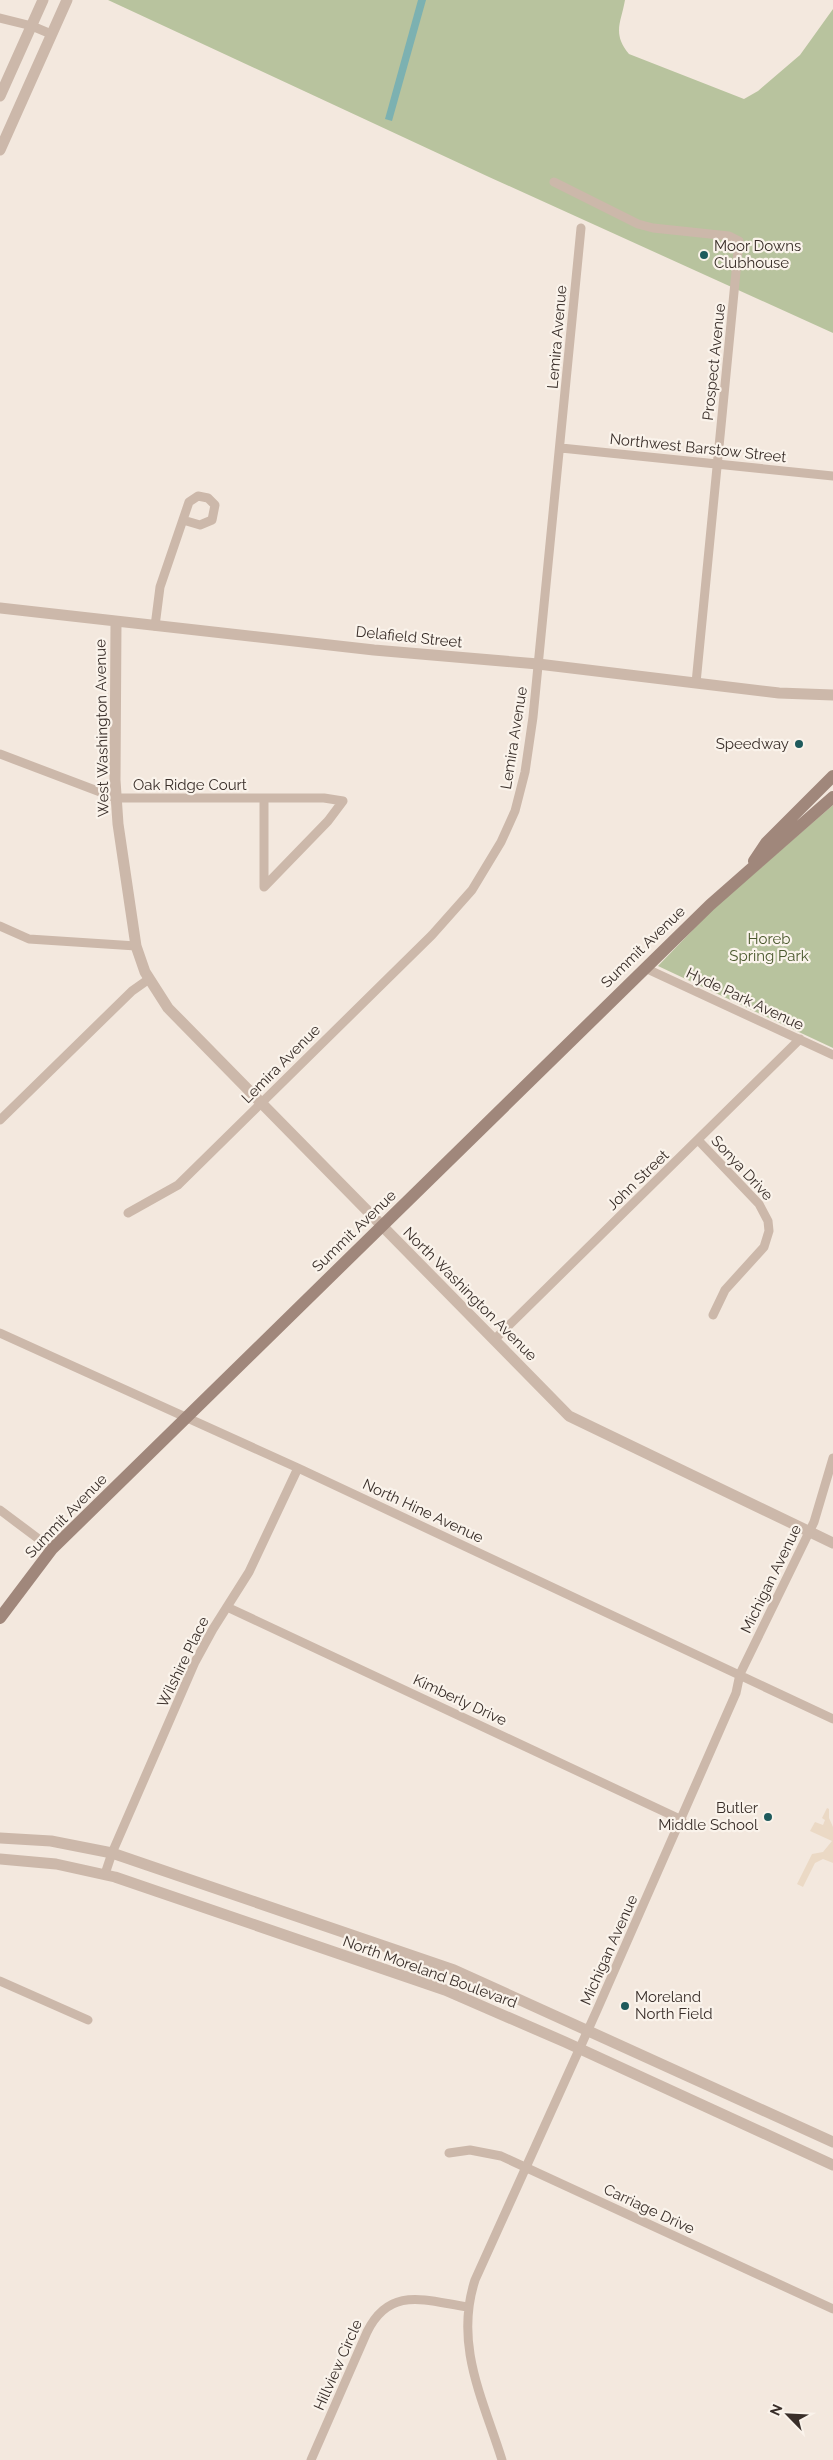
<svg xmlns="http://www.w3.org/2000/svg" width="833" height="2460" font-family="Raleway,sans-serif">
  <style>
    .green { fill: #b8c39e }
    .plaza { fill: #ebd9c5 }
    .water { fill: #7cb1b1 }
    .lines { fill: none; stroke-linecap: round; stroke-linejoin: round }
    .minor { stroke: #ccb8aa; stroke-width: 9 }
    .tertiary { stroke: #ccb8aa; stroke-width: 11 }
    .secondary { stroke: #a0877b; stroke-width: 12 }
    .poi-dot { fill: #1e5a5c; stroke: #faf3eb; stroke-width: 2 }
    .labels { text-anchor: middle; stroke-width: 4.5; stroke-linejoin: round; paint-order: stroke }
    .poi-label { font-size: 15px; fill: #392e29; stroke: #faf3eb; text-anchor: start }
    .street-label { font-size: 15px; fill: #392e29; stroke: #faf3eb }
    .park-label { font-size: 15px; fill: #4a582d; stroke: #faf3eb }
  </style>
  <rect width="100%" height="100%" fill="#f3e8de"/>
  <path class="green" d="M108,0H625C621,23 612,33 629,54L744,99L758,91L800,55L833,9V333L489,177Z
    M833,805V1048L658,966L712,910Z"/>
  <path class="plaza" d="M827,1808L829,1809V1818L833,1827V1863L823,1859L815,1863L803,1887L797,1884L812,1854L823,1852L832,1841L810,1831L815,1822L823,1825L825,1820L822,1818Z"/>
  <path class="water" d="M418,0H426L392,121L385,119Z"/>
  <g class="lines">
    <path class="minor" d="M0,18L32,26L51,34
      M554,182L638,224L653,228L729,236L739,241L696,683
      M561,448L833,476
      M155,626L160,587L189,502L198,496L208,498L215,505L212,520L200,525L183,520
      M0,754L116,798H324L343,801L328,821L264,887
      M264,887V798
      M0,926L29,939L136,946
      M645,968L833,1055
      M0,1120L132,991L149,979
      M698,1140L759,1204L768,1221L769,1231L764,1247L725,1290L713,1315
      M128,1213L178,1185L432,935L472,890L501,842L515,811L525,772L533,717L581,228
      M0,1333L298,1468L833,1719
      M494,1340L800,1039
      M0,1510L52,1549
      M227,1607L682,1820
      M105,1874L112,1853L195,1662L213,1629L249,1572L298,1468
      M0,1981L88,2020
      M449,2153L470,2150L501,2156L833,2309
      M311,2460L367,2332C390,2285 426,2301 468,2307
      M502,2460C483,2399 454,2345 475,2280L597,2010L736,1693L740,1674L814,1522L833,1458"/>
    <path class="tertiary" d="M0,96L43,0
      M0,150L67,0
      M0,608L374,650L538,664L779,693L833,695
      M116,622L115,780L118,824L136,946L145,972L168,1008L569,1416L833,1543
      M0,1838L51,1841L112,1853L454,1970L833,2142
      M0,1859L56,1864L115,1877L445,1990L565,2042L833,2165"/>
    <path class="secondary" d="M754,861L766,843L833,776
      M0,1618L52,1549L710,905L833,797"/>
  </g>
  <g class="poi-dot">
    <circle cx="704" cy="255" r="5"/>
    <circle cx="799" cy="744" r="5"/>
    <circle cx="768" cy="1817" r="5"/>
    <circle cx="625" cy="2006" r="5"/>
  </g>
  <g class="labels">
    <g class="poi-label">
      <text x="714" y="251">Moor Downs<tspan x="714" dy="17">Clubhouse</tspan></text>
      <text x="789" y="749" text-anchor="end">Speedway</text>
      <text x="758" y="1813" text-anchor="end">Butler<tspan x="758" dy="17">Middle School</tspan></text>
      <text x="635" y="2002">Moreland<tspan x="635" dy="17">North Field</tspan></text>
    </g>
    <g class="street-label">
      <text transform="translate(557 337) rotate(-85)" y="5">Lemira Avenue</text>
      <text transform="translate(714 362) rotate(-84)" y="5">Prospect Avenue</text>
      <text transform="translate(698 448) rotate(6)" y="5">Northwest Barstow Street</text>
      <text transform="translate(409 637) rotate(6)" y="5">Delafield Street</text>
      <text transform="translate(102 728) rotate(-91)" y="5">West Washington Avenue</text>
      <text transform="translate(514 738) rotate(-81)" y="5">Lemira Avenue</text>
      <text x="190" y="790">Oak Ridge Court</text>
      <text transform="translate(643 947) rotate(-44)" y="5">Summit Avenue</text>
      <text transform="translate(745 999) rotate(25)" y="5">Hyde Park Avenue</text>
      <text transform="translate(281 1064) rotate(-45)" y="5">Lemira Avenue</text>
      <text transform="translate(742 1168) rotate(47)" y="5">Sonya Drive</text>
      <text transform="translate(638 1180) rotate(-44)" y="5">John Street</text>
      <text transform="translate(354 1231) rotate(-44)" y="5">Summit Avenue</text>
      <text transform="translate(470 1294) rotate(45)" y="5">North Washington Avenue</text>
      <text transform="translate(423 1511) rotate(25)" y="5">North Hine Avenue</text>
      <text transform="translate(66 1516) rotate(-46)" y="5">Summit Avenue</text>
      <text transform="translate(771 1579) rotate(-64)" y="5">Michigan Avenue</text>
      <text transform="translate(183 1662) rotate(-64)" y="5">Wilshire Place</text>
      <text transform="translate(460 1700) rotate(25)" y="5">Kimberly Drive</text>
      <text transform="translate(609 1950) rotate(-66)" y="5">Michigan Avenue</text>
      <text transform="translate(430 1972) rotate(20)" y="5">North Moreland Boulevard</text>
      <text transform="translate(649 2209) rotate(25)" y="5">Carriage Drive</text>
      <text transform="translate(338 2365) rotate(-66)" y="5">Hillview Circle</text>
    </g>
    <g class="park-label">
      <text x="769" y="944">Horeb<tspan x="769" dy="17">Spring Park</tspan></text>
    </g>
  </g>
  <g transform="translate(788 2415) rotate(294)" stroke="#faf3eb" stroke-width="4" paint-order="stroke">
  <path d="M0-4L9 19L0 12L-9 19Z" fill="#392e29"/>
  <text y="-8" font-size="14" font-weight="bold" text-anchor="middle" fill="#392e29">N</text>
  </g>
</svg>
